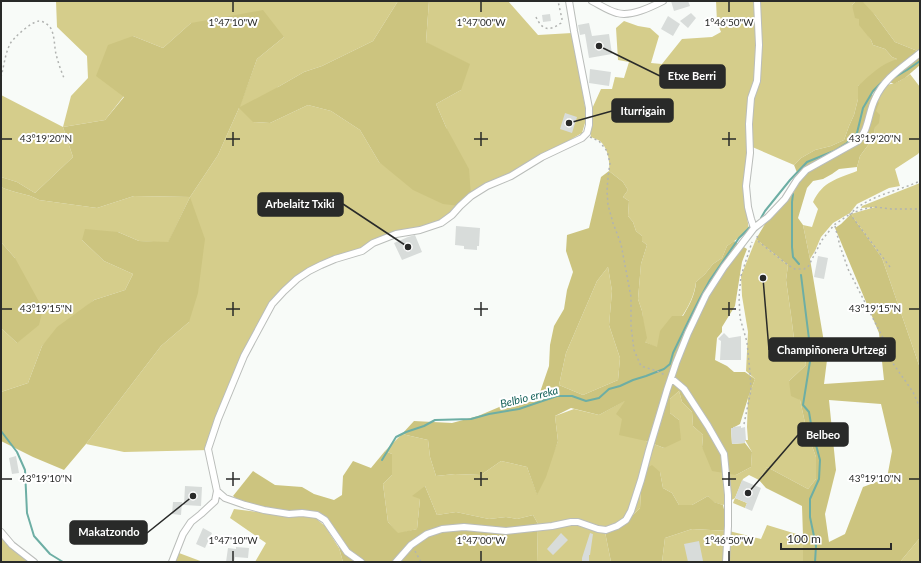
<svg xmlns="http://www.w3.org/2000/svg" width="921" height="563" font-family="Lato,sans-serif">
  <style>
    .green { fill: #d5cd8b }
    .forest { fill: #ccc47f; fill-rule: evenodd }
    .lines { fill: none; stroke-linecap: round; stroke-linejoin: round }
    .stream { stroke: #6daea4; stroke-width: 2 }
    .building { fill: #d8dcda }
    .minor-casing { stroke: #babdba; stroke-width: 8 }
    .path { stroke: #b1b3b1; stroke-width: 1.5; stroke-dasharray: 2 3; stroke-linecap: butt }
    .minor { stroke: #fff; stroke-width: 6 }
    .ticks { fill: none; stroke: #292a29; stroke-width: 1.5 }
    .labels { text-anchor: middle; stroke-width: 4; stroke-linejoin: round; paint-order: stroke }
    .water-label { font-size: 11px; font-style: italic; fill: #17635b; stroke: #fff }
    .ticks-label { font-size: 10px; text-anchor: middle; fill: #292a29; stroke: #fff; stroke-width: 4; stroke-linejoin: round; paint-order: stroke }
    .leader { fill: none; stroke: #292a29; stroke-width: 1.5 }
    .callout-dot { fill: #292a29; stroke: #fff; stroke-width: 1.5 }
    .callout { fill: #292a29; stroke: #292a29; stroke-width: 1.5 }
    .callout-label { font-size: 11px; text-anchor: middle; font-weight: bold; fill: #fff }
  </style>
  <rect width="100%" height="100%" fill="#f8fbf8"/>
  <path class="green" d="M56,1H398L373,41L322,66L304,72L278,87L253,122L270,123L308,105L331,111L360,130L379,162L460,206L441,223L396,234L297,279L272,304L244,356L210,450L124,452L86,444L161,346L189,322L190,197L168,243L139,241L118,232L82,240L104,261L133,274L125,290L94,300L42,346L28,383L1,392V328L17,343L15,258L1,242V187C13,193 27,193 39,200L97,208L134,196L190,197L218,155L239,108L257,59L284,37L191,23L163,48L133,36L124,96L105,120L63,127L73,157L35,193L17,182L1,177V95L63,127L71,96L88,78L87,56L57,27Z
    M429,1H508L538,35L572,33L586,112L585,123L582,133L471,196L446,127L436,104L461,90L426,42Z
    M716,1H856L852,5L866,32L871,40L873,45L885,49L892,57L897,59L858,86V99L854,115L849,126L844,140L831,146L815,150L801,158L794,165L750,146L747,216L749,231L727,246L722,258L713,264L705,274L696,282C693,308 673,328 657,348L645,342L642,311L638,299L641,264L647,245L642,241V236L636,231L633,222L628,216L629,201L623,197L628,190L623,182L609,171C610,161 608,148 600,141C597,139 593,138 591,137L590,131L591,111L601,89H612L615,77L624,78L629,62L618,60L616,28L624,21L638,26L650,28L659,36L651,63L662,64L682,39L712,37L721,32L717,22Z
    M856,1H920V52L895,42L875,15Z
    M910,74L920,87V151L918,154L895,169L900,186L889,188L857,204L850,213L833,223L821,237L815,251L810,259L803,225L812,227L818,209L813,202C823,181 837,179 857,171V167L860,156L874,137L876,111V99L885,85C895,84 903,80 910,74Z
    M920,183V368L882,258L851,214L875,207L861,208L862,206Z
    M756,239L788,265L786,280L791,315L794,339L804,351L806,365L789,381L800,400L807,432L816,457V479L808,489L767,467L759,480L749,475L743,479L735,498L747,503L745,508L733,503L735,498L723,505L713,502L708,496L692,505H679L672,493L663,488L660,472L641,489L640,508L626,522L605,532L611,562H537L538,524L533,515L517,519L506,517L489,519L456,512L437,515L425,486L420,499L417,529L398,534L388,522L383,484L392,475V454L385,451L402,434L428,440L430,457L436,476L455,474L481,475L501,461L527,467L537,494L558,441L555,416L574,409L599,415L626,400L622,419L646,441L664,448L679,420L670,413V399L679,391L682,402L692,412L693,426L703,435L702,447L736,475L751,467L752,452L745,440H748L747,427L748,398L755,379L746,371L748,332L742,296L741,276Z
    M608,267L612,291L609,325L620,358L618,380L583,395L559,385L566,353L597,281Z
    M234,509L281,515L313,516L325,526L339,548L343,562H255L266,543L230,518Z
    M920,524V562H900L919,539Z
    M767,525L803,536V562H662L665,538L692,529L729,531L761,539Z
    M1,536L10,547L28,562H1Z
    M179,553L203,562H175Z"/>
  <path class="forest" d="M398,1H429L426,42L470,64L461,90L436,104L446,127L469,169L471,196L460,206L443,204L413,190L379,162L360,130L331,111L308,105L270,123L253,122L239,108L218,155L190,197L205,239L198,293L189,322L161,346L86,444L64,470L33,457L1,441V392L28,383L42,346L57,327L94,300L125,290L133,274L104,261L82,240L85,229L118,232L139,241L168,242L190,197L134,196L97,208L39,200C27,193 13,193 1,187V177L17,182L35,193L73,157L63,127L105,120L124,97L96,76L108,45L133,36L163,48L191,23L263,10L284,37L257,59L240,107L278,87L304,72L322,66L373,41Z
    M856,1L863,2L875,15L895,42L920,52V65L905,78L894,84C885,78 878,88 872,94L879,103L876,111L880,115L879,123L875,127L874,137L860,156L857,167L839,169L832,174L823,179L813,181L807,188L798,218L803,225L810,259L827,360L824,384L884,380L879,333L835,228L841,224L851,214L882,258L920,368V524L919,539L900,562H803V536L802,506L766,488L759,480L767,467L808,489L816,479V457L807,432L800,400L791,396L789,381L806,365L804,351L794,339L791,315L786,280L788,265L756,239L765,224L786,200L800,180L794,165L801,158L815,150L831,146L844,140L849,126L854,115L858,99V86C870,75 881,64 897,59L892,57L885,49L873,45L871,40L859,25V19L855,18L852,5ZM829,400L881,404L892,451L887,478L863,487L845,534L829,542L825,514L836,470Z
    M609,171L623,182L628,190L623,197L629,201L628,216L633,222L636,231L642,236V241L647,245L641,264L638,299L642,311L644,323L647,338L645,342L657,347L660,331L672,316H683C690,304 695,295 696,282L705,274L713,264L722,258L727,246L734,241L747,249L742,262L735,306L722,327V332L717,338L715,360L727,366L734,372H745L755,379L748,398L740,424L731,429L732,444L745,443L752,452L751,467L736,475L712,471L702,447L703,435L693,426L692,412L682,402L679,391L670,399V413L679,420L681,440L664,448L646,441L619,435L622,419L616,414L625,401L599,415L571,408L555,416L558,441L546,477L537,495L527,467L501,461L481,475L455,474L436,476L430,457L428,440L402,434L414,421L452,423L478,416L504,405L537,401L549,366L550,345L554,326L564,309L567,290L573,272L566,251L567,235L589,228L601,177ZM608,267L612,291L609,325L620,358L618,380L583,395L559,385L566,353L597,281Z
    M1,242L15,258L43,309L39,325L17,343L1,328Z
    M385,451L392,454V475L383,484L388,522L398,533L417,529L420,499L412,496L425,486L437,515L456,512L489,519L506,517L517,519L533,515L538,524L537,562H343L334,530L315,513L296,511L277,510L242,503L233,496L253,471L275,485L302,487L314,494L334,500L342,495L343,476L353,461L371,468Z
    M652,465L660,472L663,488L672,493L679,505H692L708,496L714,502L723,505L729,531L692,529L665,538L662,562H611L605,532L626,522L640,508L641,489L647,468Z"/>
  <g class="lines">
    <path class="stream" d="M895,77L907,70L920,61
      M793,194L792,202V247L793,257L799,264
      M761,218L765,211L790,180L807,162L834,151L847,143L857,133L863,108L873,91L881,83
      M801,275L811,355L803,405L809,412L812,430L820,460L819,479L810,499V517L816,546L815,562
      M1,431L17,452L25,470L27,513L34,536L50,554L63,562
      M382,460L396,437L406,432L424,426L435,420L471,419L489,414L519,409L557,396H572L586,401L599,398L609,389L620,386L633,380L646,376L664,369L670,364L673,353L687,324L700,298L710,280L739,238L751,226"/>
  </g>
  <path class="building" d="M671,1H688L690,6L674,11Z
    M691,13L696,18L688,28L680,21Z
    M550,14L551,21L543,22L542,15Z
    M668,16L680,24L673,36L661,29Z
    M589,23L592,36L609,34L612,54L589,58L585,34L580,35L578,25Z
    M590,69L611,72L609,86L589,83Z
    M565,113L577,117L572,133L560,129Z
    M456,226L480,228L479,246H477V250L464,249V246L455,245Z
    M415,235L422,252L402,260L394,243L408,237Z
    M818,256L828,258L824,279L814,277Z
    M724,333L729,338L741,336V360H720L721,341L718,339Z
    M741,426V428L745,427L746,440H745V443L732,444L731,428H733V427Z
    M16,456L19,473L12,474L9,458Z
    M742,480L761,488L752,511L745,508L747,503L735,498Z
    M185,486L202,487L201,506L184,505Z
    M173,502H182L181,515L172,514Z
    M203,528L212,533L205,548L196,544Z
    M561,533L568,540L553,555L547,549Z
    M590,533L593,534L590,555H589V562H582V558Z
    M699,541L703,561L688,562L684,544Z
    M236,547L249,548L248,558L235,557L234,562H226L228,548L236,549Z"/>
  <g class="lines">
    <defs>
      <path id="minor" d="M592,1C600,5 609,11 617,13C631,17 651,7 663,1
        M754,228L751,219L748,207L746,186L750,153L749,124L751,98L757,81L759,45L757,1
        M671,378L684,389L708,426L724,454L728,495V526L726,562
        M217,491L225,498L245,505L264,510L289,514L302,513L317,515L325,520L347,552L361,562
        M1,532L12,545L34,562
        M172,562L183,534L191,522L201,514L215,501L217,491L208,449L218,419L244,356L272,304L284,291L297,279L309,271L321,265L335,259L362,251L373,243L396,234L420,230L441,223L452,215L460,206L471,196L487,186L511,176L542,157L582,138L587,133L589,125V108L574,31L569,1
        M396,562L411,545L427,534L442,529L464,527L506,531L552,526L571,522H578L598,529L606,530L617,526L626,520L631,511L641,480L649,450L667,390L676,363L688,333L706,295L724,267L754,228L768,217L785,199L797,180L806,170L858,141C869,130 868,113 875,99C884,78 903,67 920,53"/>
    </defs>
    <use href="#minor" class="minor-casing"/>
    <path class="path" d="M536,17C542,30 549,32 561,23L562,19L558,1
      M1,77C4,66 5,54 10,44C14,37 31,22 39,21C43,21 47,24 50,27C55,35 54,45 56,54C58,62 61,71 64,78
      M590,137L599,141L607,151L610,163L608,177L607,191L608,205L613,223L621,244L631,297V326L634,350L641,366L657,371L665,375
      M835,226L840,246L848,269L883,338L892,362L913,392L920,408
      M757,236L759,242L788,265L795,269H804L808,267L822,240L834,225L850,214L863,209L875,207L891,209H920
      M890,267L850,214C869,195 896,192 920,181
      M744,424L751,390L750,373L747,342L740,318L739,297L741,276L752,242
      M415,551L421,562"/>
    <use href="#minor" class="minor"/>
  </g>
  <path class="ticks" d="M233,2V12M481,2V12M729,2V12M233,132V146M481,132V146M729,132V146M2,139H12M226,139H240M474,139H488M722,139H736M909,139H919M233,302V316M481,302V316M729,302V316M2,309H12M226,309H240M474,309H488M722,309H736M909,309H919M233,472V486M481,472V486M729,472V486M2,479H12M226,479H240M474,479H488M722,479H736M909,479H919M233,551V561M481,551V561M729,551V561"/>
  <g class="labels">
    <g class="water-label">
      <text transform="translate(529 397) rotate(-14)" y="4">Belbio erreka</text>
    </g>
  </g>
  <g class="ticks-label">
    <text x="233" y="26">1°47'10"W</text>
    <text x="481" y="26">1°47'00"W</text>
    <text x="729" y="26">1°46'50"W</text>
    <text x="46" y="142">43°19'20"N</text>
    <text x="875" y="142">43°19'20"N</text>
    <text x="46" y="312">43°19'15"N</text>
    <text x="875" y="312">43°19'15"N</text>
    <text x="46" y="482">43°19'10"N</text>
    <text x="875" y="482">43°19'10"N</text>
    <text x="233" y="544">1°47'10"W</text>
    <text x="481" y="544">1°47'00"W</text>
    <text x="729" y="544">1°46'50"W</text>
  </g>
  <path class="leader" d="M599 46L660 76M569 123L612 111M408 247L343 204M763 278L769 350M748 493L798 435M193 496L147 533"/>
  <g class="callout-dot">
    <circle cx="599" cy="46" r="4"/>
    <circle cx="569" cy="123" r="4"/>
    <circle cx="408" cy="247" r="4"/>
    <circle cx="763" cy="278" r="4"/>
    <circle cx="748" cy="493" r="4"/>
    <circle cx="193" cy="496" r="4"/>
  </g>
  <g class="callout">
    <rect x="660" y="65" width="65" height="23" rx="4"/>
    <rect x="612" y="99" width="61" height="23" rx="4"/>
    <rect x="258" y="193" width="85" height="23" rx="4"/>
    <rect x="769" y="338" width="126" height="23" rx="4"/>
    <rect x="798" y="423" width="50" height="23" rx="4"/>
    <rect x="70" y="521" width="77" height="23" rx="4"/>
  </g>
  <g class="callout-label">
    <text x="692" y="80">Etxe Berri</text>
    <text x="643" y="115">Iturrigain</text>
    <text x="300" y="208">Arbelaitz Txiki</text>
    <text x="832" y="354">Champiñonera Urtzegi</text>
    <text x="823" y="439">Belbeo</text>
    <text x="109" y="536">Makatzondo</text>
  </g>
  <rect width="921" height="563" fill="none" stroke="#292a29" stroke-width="4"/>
  <path d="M781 543v6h110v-6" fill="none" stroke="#292a29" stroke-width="2"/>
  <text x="787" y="543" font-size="12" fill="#292a29" stroke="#ffffff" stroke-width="3" paint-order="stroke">100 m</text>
</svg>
